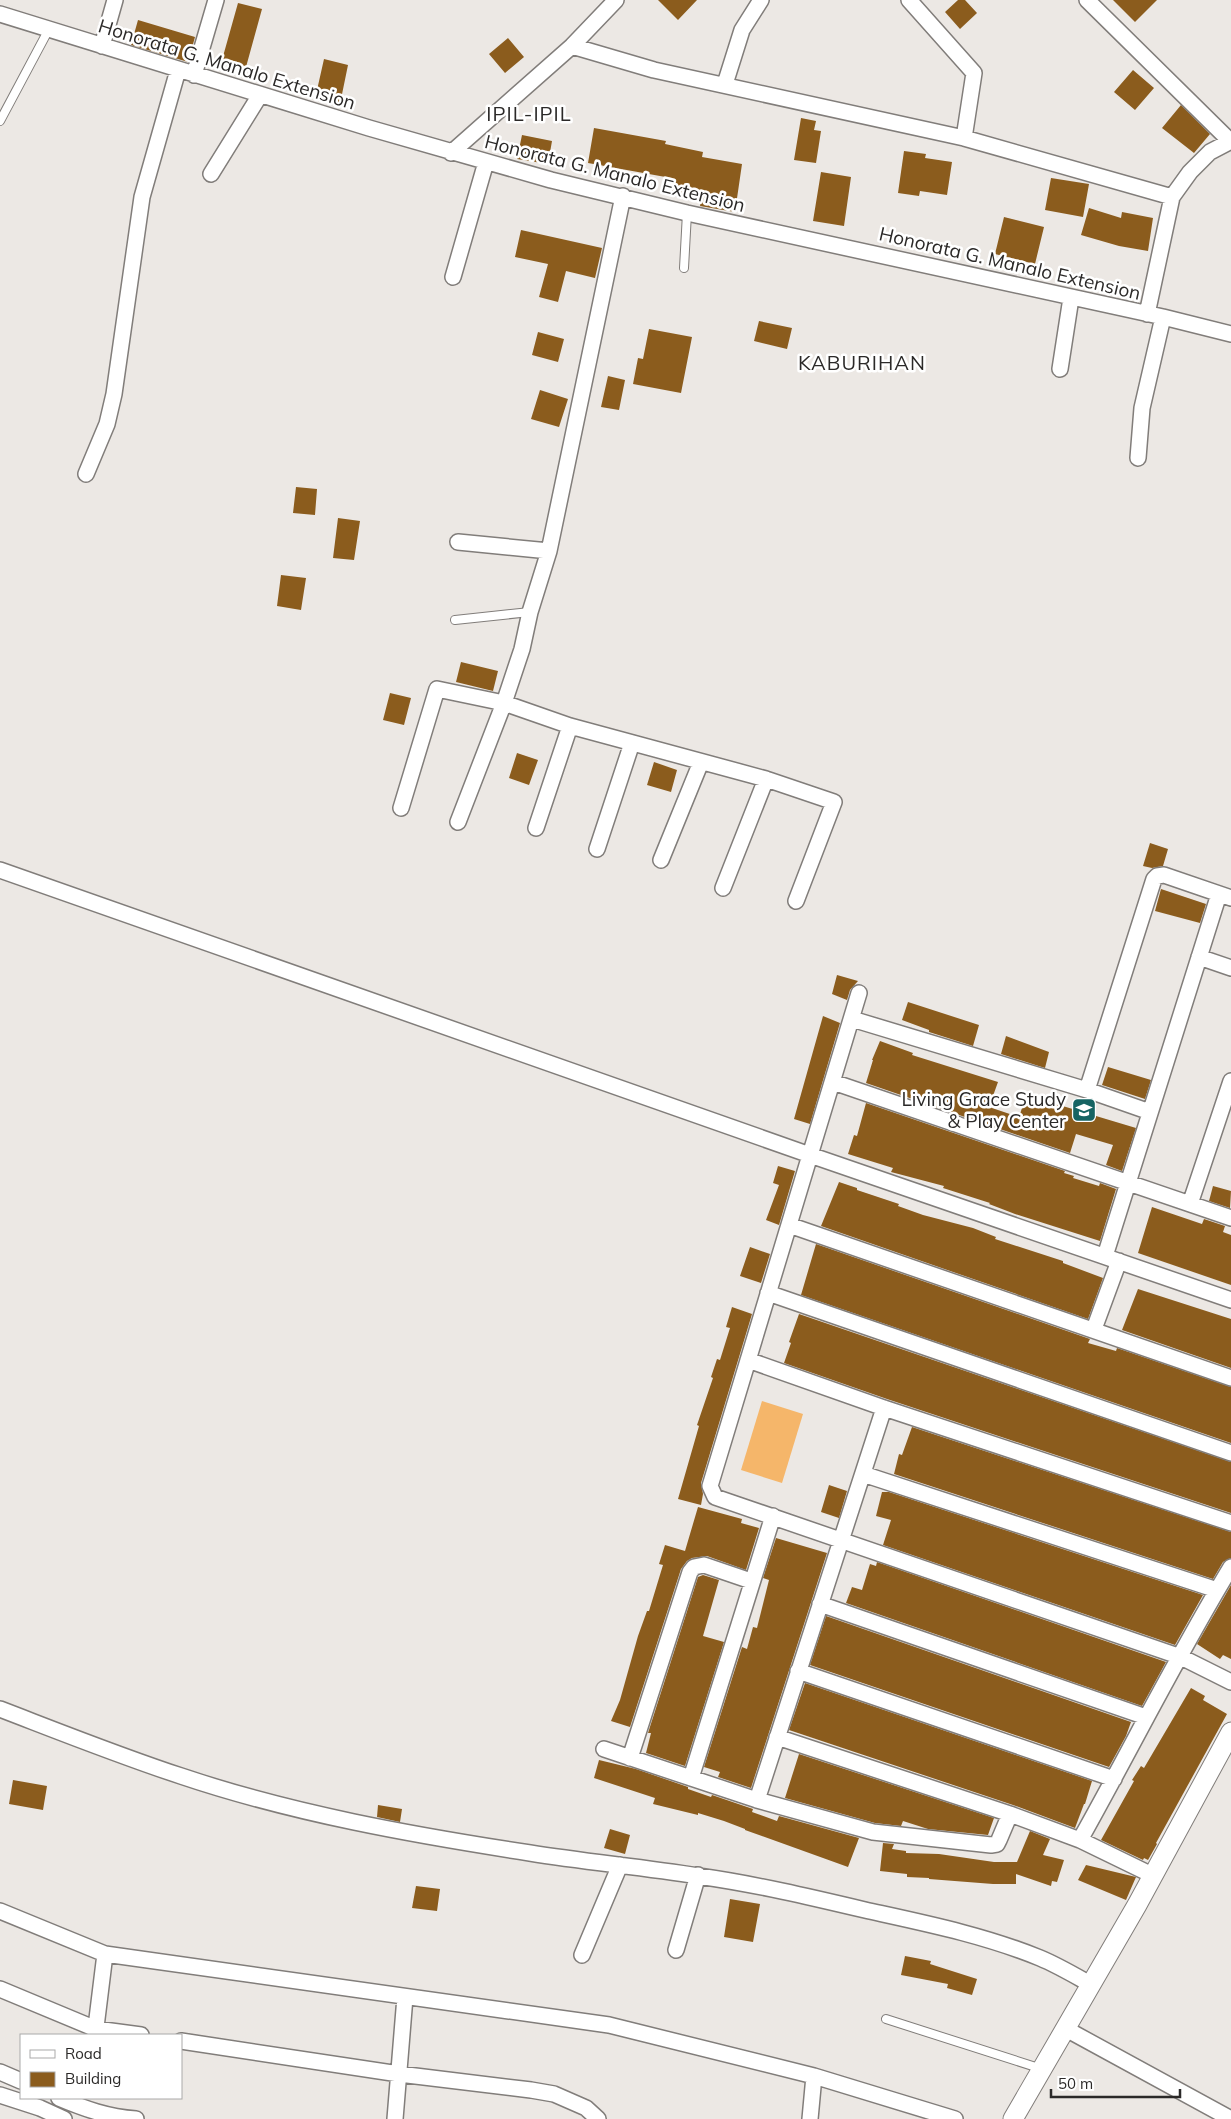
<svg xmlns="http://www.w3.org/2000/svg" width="1231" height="2119" font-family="Mulish,sans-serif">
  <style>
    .green { fill: #f5b66a }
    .building { fill: #8b5c1d }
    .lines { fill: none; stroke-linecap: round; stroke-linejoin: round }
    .service-casing { stroke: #817d7a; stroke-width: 10 }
    .minor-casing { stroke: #817d7a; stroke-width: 18 }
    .tertiary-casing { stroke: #817d7a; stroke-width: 21 }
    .service { stroke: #fff; stroke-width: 8 }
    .minor { stroke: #fff; stroke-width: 15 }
    .tertiary { stroke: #fff; stroke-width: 19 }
    .labels { text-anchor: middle; stroke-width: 5; stroke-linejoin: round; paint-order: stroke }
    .street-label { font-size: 19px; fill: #2b2928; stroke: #fff }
    .poi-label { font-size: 19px; fill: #2b2928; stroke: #fff; text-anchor: end }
    .neighbourhood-label { font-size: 20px; letter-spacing: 1px; fill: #2b2928; stroke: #fff }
  </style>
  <rect width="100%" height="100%" fill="#ece8e4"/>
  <path class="green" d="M762,1401L803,1414L782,1483L741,1470Z"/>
  <path class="building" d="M658,0H697L678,20Z
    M958,0H965L977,13L960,29L945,12Z
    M1113,0H1157L1135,22Z
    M238,3L262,9L246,67L222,60Z
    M138,20L195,37L188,62L131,45Z
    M508,38L524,57L505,73L489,54Z
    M324,59L348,65L340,104L315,99Z
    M1133,70L1154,88L1135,110L1114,92Z
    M1181,105L1210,134L1194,153L1162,128Z
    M801,118L816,121L814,130L821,131L816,163L794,160Z
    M594,128L666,141L665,144L703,152L702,157L742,164L735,212L700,206L702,197L668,190L671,178L588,163Z
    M522,135L552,141L548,164L517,159Z
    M904,151L926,154L925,158L952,162L947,195L920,191L919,196L898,193Z
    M821,172L851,177L844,226L813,221Z
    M1051,178L1089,184L1083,217L1045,210Z
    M1089,208L1121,218L1122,212L1153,218L1148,251L1119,246L1081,235Z
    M1004,217L1044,227L1035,264L995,254Z
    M521,230L602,248L595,278L566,271L558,302L539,297L548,264L515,257Z
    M759,321L792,328L787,349L754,341Z
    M649,329L692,337L681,393L633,384L638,358L643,359Z
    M538,332L564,339L558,362L532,355Z
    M608,376L625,380L619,410L601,407Z
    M540,390L568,399L559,427L531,419Z
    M296,487L317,489L315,515L293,513Z
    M338,518L360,521L354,560L333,558Z
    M281,575L306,578L301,610L277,606Z
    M461,662L498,671L493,691L456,682Z
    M390,693L411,698L404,725L383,720Z
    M517,753L538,760L529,785L509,778Z
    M654,762L677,770L671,792L647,785Z
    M1150,843L1168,849L1163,866L1152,868L1143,866Z
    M1161,889L1206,904L1200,923L1155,911Z
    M837,975L858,981L850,990L847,1000L832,994Z
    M908,1002L979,1025L973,1046L929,1032V1030L902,1020Z
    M823,1016L840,1023L810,1124L794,1119Z
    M1006,1036L1049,1052L1045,1068L1001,1054Z
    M880,1041L913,1053L912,1055L998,1082L989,1107L1019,1117L1026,1096L1055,1106L1056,1104L1136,1128L1122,1171L1106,1165L1113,1145L1076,1134L1070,1153L866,1083L873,1060H872Z
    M1108,1067L1151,1080L1145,1099L1102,1085Z
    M866,1103L1065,1171L1064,1173L1074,1176L1073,1178L1099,1186L1100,1183L1116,1189L1100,1241L1015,1214L989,1204L990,1203L943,1188L944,1186L891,1172L893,1168L848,1154L854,1135L857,1136Z
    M778,1166L795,1171L779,1225L766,1220L779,1185L773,1183Z
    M839,1182L857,1188V1190L899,1204L898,1206L923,1215L973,1228L996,1237L995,1239L1063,1261V1263L1103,1278L1088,1319L821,1226Z
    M1213,1186L1231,1191L1230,1208L1209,1201Z
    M1152,1207L1202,1224L1204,1219L1225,1226L1223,1232L1231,1235V1285L1138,1253Z
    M816,1244L1090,1339L1088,1343L1116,1351L1117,1348L1231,1387V1443L801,1295Z
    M750,1247L770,1254L761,1283L740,1276Z
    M1138,1289L1231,1319V1368L1122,1330Z
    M732,1307L752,1314L701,1483L703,1494L701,1505L678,1499L699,1426L697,1425L713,1378L711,1377L717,1359L720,1360L730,1328L726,1327Z
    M799,1314L1231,1462V1513L887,1399L784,1363L791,1343L789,1342Z
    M912,1427L1231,1532V1558L1223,1562L1213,1579L894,1474L899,1454L902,1455Z
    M829,1485L847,1491L839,1518L821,1512Z
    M882,1492H889L1203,1595L1175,1645L883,1545L891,1520L876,1516Z
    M698,1507L742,1519L741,1523L759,1528L746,1570L707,1556L692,1558L687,1561L681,1569L630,1727L611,1721L620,1700L638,1636L647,1611H649L663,1565L659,1564L665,1545L685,1551Z
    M776,1538L827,1553L751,1788L718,1777L720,1772L704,1767L742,1647L747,1649L753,1627L757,1628L769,1580L763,1578Z
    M877,1562L1166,1662L1142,1706L846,1603L852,1587L862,1590L870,1564L876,1566Z
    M703,1575L719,1580L703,1636L724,1642L685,1766L646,1753L651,1733H648L698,1577Z
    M1231,1585V1659L1223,1655L1220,1659L1197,1644Z
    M826,1616L1131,1722L1126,1736L1109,1767L810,1665Z
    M805,1683L1092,1781L1085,1804H1084L1075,1828L1013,1805L789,1730Z
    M1191,1688L1205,1696L1203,1700L1227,1714L1156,1843L1157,1844L1148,1860L1144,1858L1143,1860L1101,1840L1134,1781L1132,1780L1141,1766L1144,1768Z
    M799,1754L994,1818L988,1835L928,1829L903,1821L901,1826L875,1823L785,1798Z
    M599,1760L636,1769L688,1787V1789L711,1797L712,1795L753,1809L752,1812L777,1821L779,1816L859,1838L848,1867L745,1830V1829L724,1821L698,1813V1815L653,1804L655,1798L594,1778Z
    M13,1780L47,1786L43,1810L9,1804Z
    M378,1805L402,1809L400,1822L377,1817Z
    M610,1829L630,1835L625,1854L604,1848Z
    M1030,1831L1050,1839L1043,1855L1064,1860L1057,1882L1052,1881L1051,1886L1016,1874V1884H993L929,1879V1878L907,1877V1874L880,1871L883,1843L894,1844L892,1849L906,1851V1853L939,1854L994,1862H1017Z
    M1086,1865L1136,1877L1126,1900L1078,1880Z
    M416,1886L440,1889L437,1911L412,1908Z
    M730,1899L760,1904L753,1942L724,1937Z
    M905,1956L931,1961L930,1964L977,1979L972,1995L947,1988L948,1984L901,1975Z"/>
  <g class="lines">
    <defs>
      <path id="service" d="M0,121L49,29
        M684,268L687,213
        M455,620L530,612
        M886,2019L1042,2069"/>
      <path id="minor" d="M909,0L974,73L964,138
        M1087,0L1230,141
        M0,14L369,128L551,180L687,213L1163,317L1231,334
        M102,46L115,0
        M572,46L654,70L964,138L1172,197
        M194,75L216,0
        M725,84L742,30L761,0
        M451,153L572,46L616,0
        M211,174L260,95
        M453,277L486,162
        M1147,314L1172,197L1190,172L1210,152L1231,141
        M1060,369L1071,298
        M1138,458L1142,408L1163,317
        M86,474L107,424L114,394L142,197L178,70
        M458,542L549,551
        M401,808L437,689L504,703L570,726L766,779L834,802L796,901
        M458,822L504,703L522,649L530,612L549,551L623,196
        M536,828L570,726
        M597,849L632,743
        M661,860L701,762
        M0,870L810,1155L1231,1300
        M723,888L766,779
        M1199,957L1231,968
        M859,993L710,1486L715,1497L1181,1657L1231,1682
        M852,1019L1087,1090L1150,1112
        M833,1082L1231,1218
        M1087,1090L1154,879L1157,876L1164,875L1231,898
        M1190,1204L1231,1081
        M789,1225L1231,1378
        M1105,1256L1219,894
        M768,1293L1231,1453
        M1094,1329L1119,1261
        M748,1360L884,1408L1231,1523
        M863,1474L1217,1590
        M820,1604L1146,1717
        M798,1671L1114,1779
        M0,1709C60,1732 120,1756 181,1776C294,1814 413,1835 530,1853C586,1862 642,1867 698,1876C755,1884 810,1897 865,1910C924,1923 984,1935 1040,1958C1057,1965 1074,1975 1090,1984
        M777,1737L1010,1814L1080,1840L1152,1875
        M604,1749L757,1800L873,1832L991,1845L997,1844L999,1840L1010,1814
        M630,1758L690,1572L694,1567L704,1565L751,1581
        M691,1778L773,1516
        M757,1800L884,1408
        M1080,1840C1131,1749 1177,1656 1231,1567
        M0,1911L105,1954L609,2025L814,2076L955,2119
        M676,1950L698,1875
        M582,1955L620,1865
        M0,1989L96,2029L141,2035
        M1066,2029L1231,2119
        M95,2035L105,1954
        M181,2041L399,2074L531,2090L554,2094L586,2108L598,2119
        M0,2072L21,2081
        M0,2095L40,2108L64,2119
        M59,2098C85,2109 108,2117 136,2119
        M395,2119L405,1997
        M810,2119L814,2076"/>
      <path id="tertiary" d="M1013,2119L1137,1905L1231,1732"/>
    </defs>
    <use href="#service" class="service-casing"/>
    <use href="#minor" class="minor-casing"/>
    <use href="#tertiary" class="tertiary-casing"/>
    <use href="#service" class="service"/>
    <use href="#minor" class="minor"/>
    <use href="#tertiary" class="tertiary"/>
  </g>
  <defs>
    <symbol id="school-square" viewBox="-11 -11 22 22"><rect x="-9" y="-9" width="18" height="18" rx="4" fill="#166463" stroke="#fff"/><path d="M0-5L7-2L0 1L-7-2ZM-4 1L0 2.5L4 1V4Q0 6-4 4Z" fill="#fff"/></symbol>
  </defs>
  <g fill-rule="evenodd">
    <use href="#school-square" x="1070" y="1096" width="28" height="28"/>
  </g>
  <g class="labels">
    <g class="street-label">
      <text transform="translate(227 64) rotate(17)" y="7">Honorata G. Manalo Extension</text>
      <text transform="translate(615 173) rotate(14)" y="7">Honorata G. Manalo Extension</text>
      <text transform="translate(1010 263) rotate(13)" y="7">Honorata G. Manalo Extension</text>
    </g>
    <g class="poi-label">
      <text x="1066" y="1106">Living Grace Study<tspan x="1066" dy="22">&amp; Play Center</tspan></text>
    </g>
    <g class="neighbourhood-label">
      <text x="529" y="121">IPIL-IPIL</text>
      <text x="862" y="370">KABURIHAN</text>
    </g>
  </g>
  <rect x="20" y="2034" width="162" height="65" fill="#ffffff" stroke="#aaa9a9"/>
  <rect x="30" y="2050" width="25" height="8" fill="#ffffff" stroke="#aaa9a9"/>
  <text x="65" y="2059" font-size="15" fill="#2b2928">Road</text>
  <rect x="30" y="2072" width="25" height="15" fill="#8b5c1d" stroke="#aaa9a9"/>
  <text x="65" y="2084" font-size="15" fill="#2b2928">Building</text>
  <path d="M1051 2089v8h129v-8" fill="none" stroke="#2b2928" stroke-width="2.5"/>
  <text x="1058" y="2089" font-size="15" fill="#2b2928" stroke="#ffffff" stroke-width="4" paint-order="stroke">50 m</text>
</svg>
